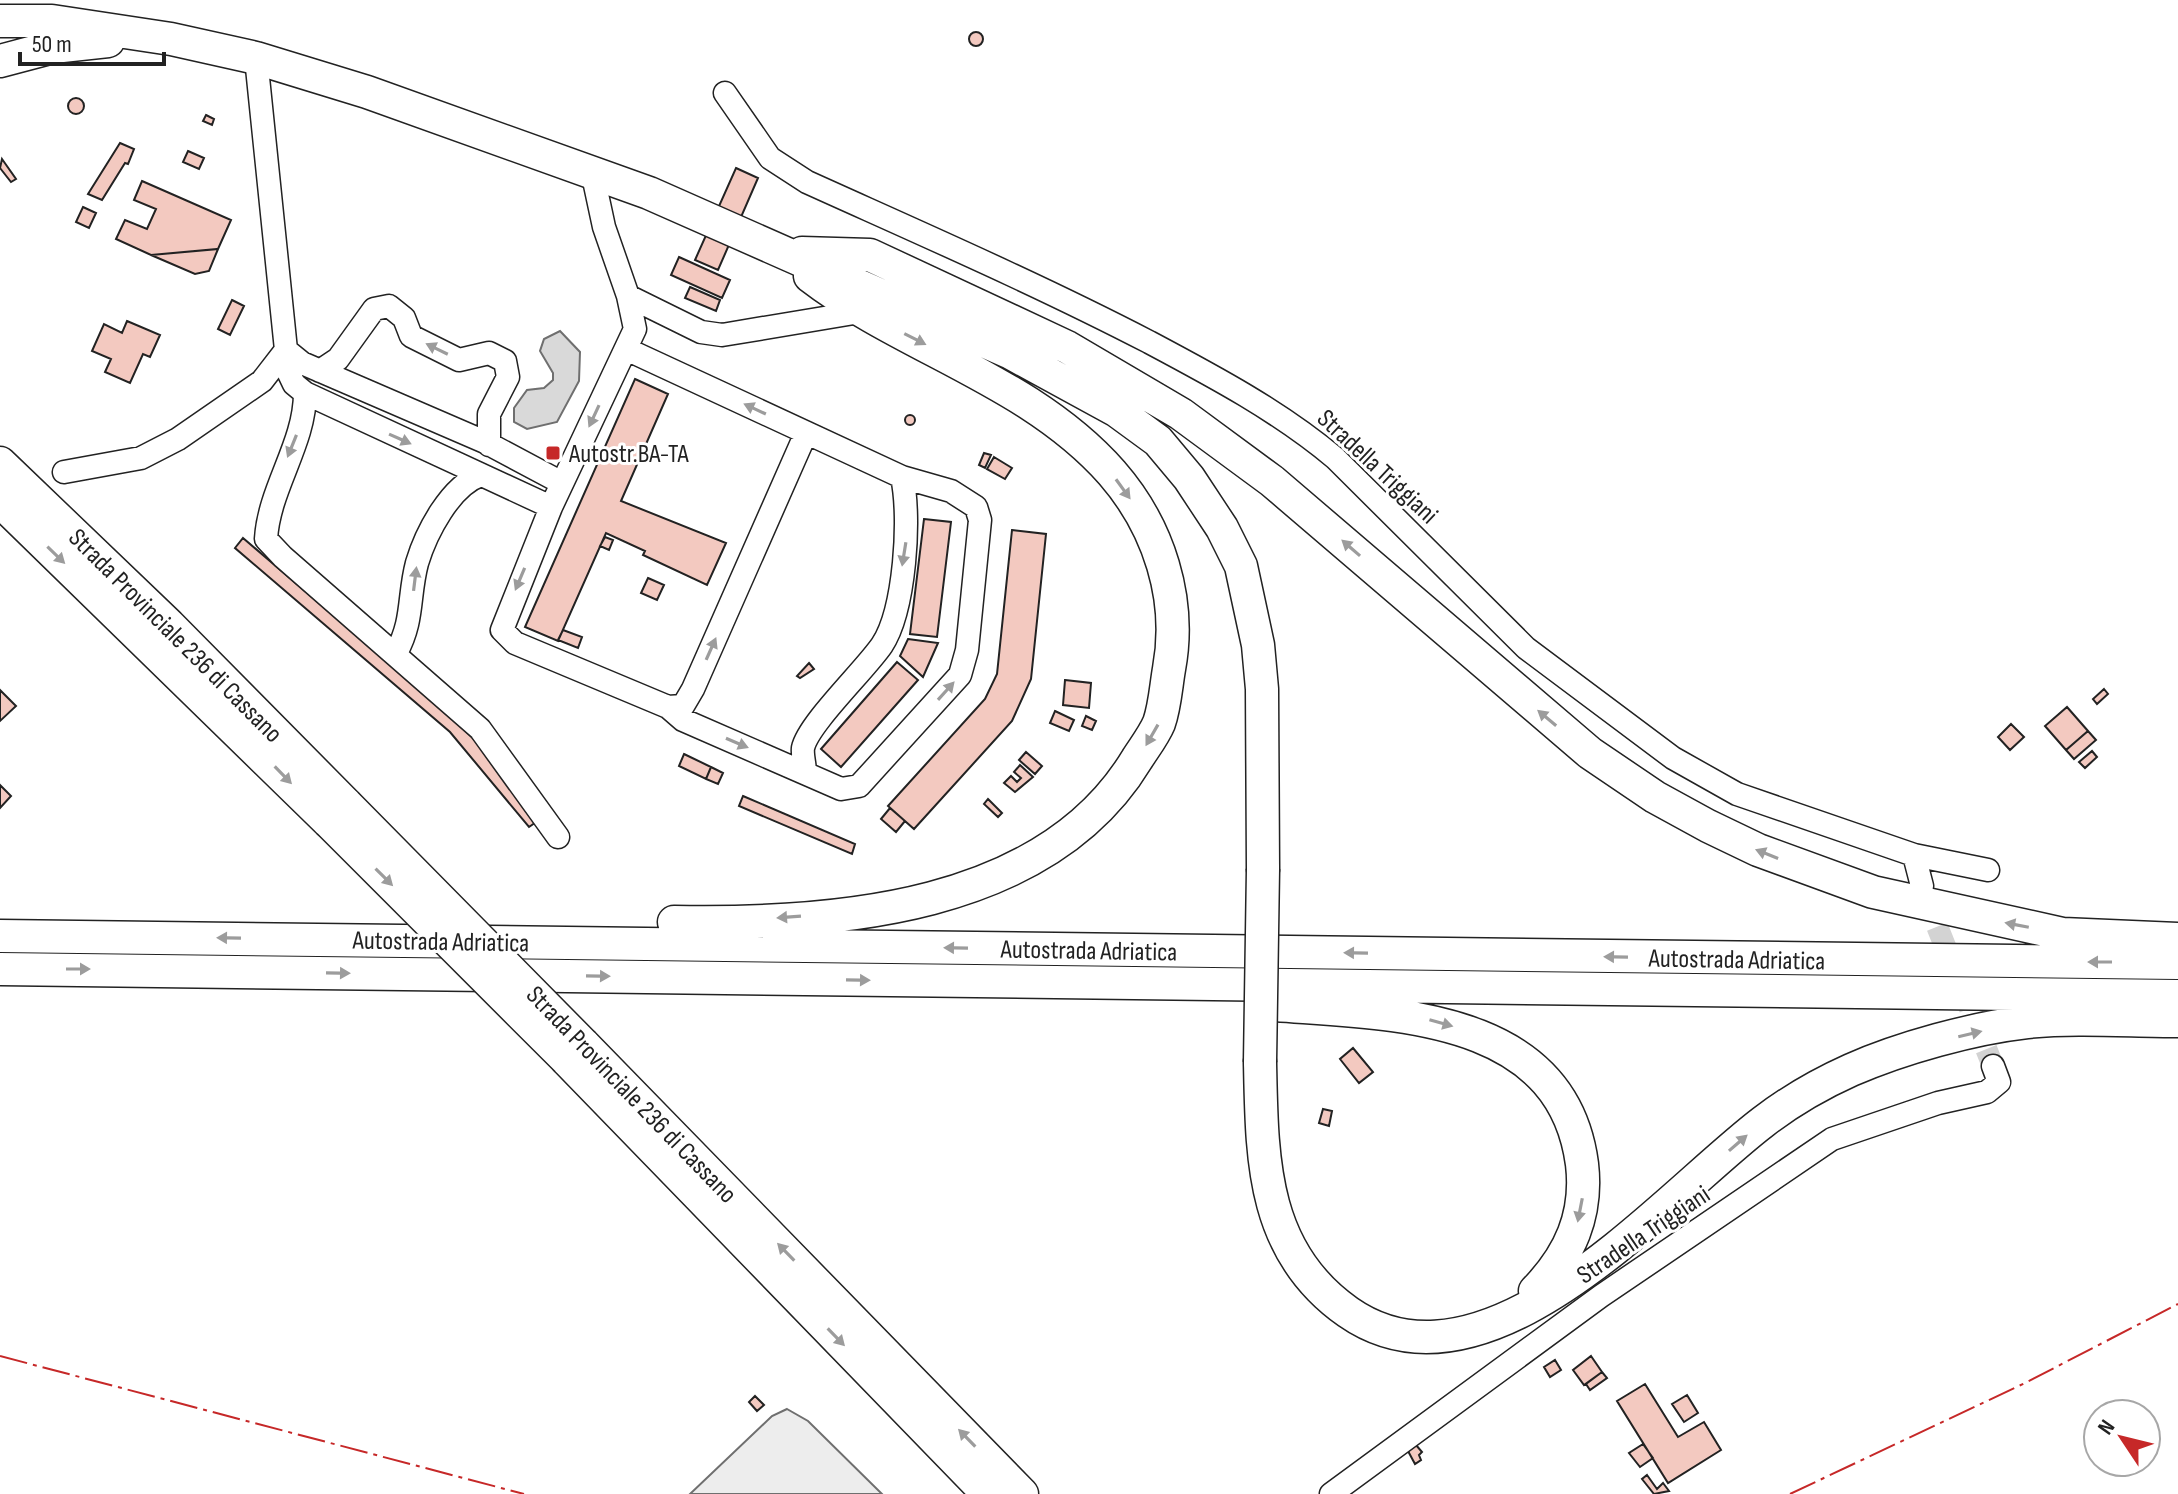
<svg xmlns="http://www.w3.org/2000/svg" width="2178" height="1494" font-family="'Sofia Sans Condensed',sans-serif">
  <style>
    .parking { fill: #ededed; stroke: #6f6f6f; stroke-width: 2 }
    .water { fill: #d9d9d9; stroke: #6f6f6f; stroke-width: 2 }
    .building { fill: #f3c9c0; stroke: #222; stroke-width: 2 }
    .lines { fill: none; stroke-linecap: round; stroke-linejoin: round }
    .minor-tunnel { stroke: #d3d3d3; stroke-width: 22; stroke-dasharray: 22 11; stroke-linecap: butt }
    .minor-casing { stroke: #222; stroke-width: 25 }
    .highway-casing { stroke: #222; stroke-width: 35 }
    .minor { stroke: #fff; stroke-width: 22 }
    .highway { stroke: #fff; stroke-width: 32 }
    .highway-bridge-casing { stroke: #222; stroke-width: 35; stroke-linecap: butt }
    .highway-bridge { stroke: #fff; stroke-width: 32 }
    .power { stroke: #c62828; stroke-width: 2; stroke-dasharray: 28 6 4 6; stroke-linecap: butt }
    .oneway { fill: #9c9c9c }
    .poi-dot { fill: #c62828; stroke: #fff; stroke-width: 3 }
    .labels { text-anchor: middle; stroke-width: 6; stroke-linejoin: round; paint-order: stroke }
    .poi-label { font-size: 26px; fill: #222; stroke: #fff; text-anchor: start }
    .street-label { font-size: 26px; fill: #222; stroke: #fff }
  </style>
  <rect width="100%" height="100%" fill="#fff"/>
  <path class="parking" d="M787,1409L808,1421L882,1494H690L772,1416Z"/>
  <path class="water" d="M560,331L580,352L579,381L557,422L527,429L514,422V408L527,390L544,388L553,380V373L540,351L544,339Z"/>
  <path class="building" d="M969 39a7 7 0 1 1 14 0a7 7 0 1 1-14 0Z
    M68 106a8 8 0 1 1 16 0a8 8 0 1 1-16 0Z
    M206,115L214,119L212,125L203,121Z
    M120,143L134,149L128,164L125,163L102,200L88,194Z
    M188,151L204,158L199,169L183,162Z
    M2,159L16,179L11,182L0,168Z
    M736,168L758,178L718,270L695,260Z
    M142,181L231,220L218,249L151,255L116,239L125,220L147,229L156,209L134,200Z
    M83,207L96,213L89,228L76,222Z
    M218,249L209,271L195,274L151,255Z
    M679,257L730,280L722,298L671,275Z
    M690,287L720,300L716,311L685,298Z
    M232,300L244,306L230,335L218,329Z
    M127,321L160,335L150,357L143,354L130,383L105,372L111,359L92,351L104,324L122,333Z
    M635,379L668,394L621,501L726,543L707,585L643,555L645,551L606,533L558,641L525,627Z
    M905 420a5 5 0 1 1 10 0a5 5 0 1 1-10 0Z
    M984,453L991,455L985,468L979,465Z
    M994,457L1012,468L1005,479L987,469Z
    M924,519L951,522L937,637L910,634Z
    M1012,530L1046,534L1031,679L1012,721L914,829L888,806L985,699L997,674Z
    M605,537L613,540L609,550L600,546Z
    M243,538L443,709L480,745L539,820L529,827L450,732L235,548Z
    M648,578L664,585L657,600L641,593Z
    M563,630L582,637L578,648L558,640Z
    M908,639L938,643L923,677L900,656Z
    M897,662L918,680L841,767L821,749Z
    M809,663L814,669L800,678L797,676Z
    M1065,680L1091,683L1089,708L1063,705Z
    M2104,689L2108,694L2097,704L2093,699Z
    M0,690L16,706L0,721Z
    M2067,707L2088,731L2066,750L2045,726Z
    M1055,711L1074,720L1069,731L1050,723Z
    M1086,716L1096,721L1092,730L1082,726Z
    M2011,724L2024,737L2010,750L1998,737Z
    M2088,731L2096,740L2074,759L2066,750Z
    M2092,751L2097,757L2085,768L2079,762Z
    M1026,752L1042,766L1035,774L1019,760Z
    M684,754L711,767L706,779L679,766Z
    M1020,765L1033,777L1015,792L1004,783L1011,776L1017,782L1021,778L1014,772Z
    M711,767L723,773L718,784L706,779Z
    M0,785L11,796L0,808Z
    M743,796L855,844L852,854L739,806Z
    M988,799L1002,813L998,817L984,804Z
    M890,808L905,821L896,832L881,819Z
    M1353,1048L1373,1072L1359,1083L1340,1059Z
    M1323,1109L1332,1111L1329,1126L1319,1123Z
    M1591,1356L1602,1372L1584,1385L1573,1370Z
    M1555,1360L1561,1370L1550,1377L1544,1367Z
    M1602,1372L1607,1378L1590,1390L1586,1384Z
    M1645,1384L1678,1437L1704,1422L1721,1450L1668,1483L1617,1401Z
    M1687,1395L1698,1413L1684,1422L1672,1404Z
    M755,1396L764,1405L757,1411L749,1402Z
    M1643,1444L1653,1458L1640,1467L1629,1453Z
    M1416,1445L1422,1452L1419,1455L1421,1460L1415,1464L1408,1451Z
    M1647,1475L1657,1489L1663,1483L1669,1491L1654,1494L1642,1479Z"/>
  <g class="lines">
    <path class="minor-tunnel" d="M1925,896L1993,1066"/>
    <defs>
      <path id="minor" d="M256,58L286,350L283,361L294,384L305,393C305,444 269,488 266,539L283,557L480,729L558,837
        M725,93L770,158L807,182C922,234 1037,284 1149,342C1213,376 1279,411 1335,458L1526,648L1673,758L1737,794L1914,855L1922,886
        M592,171L604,227L628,296L635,329L551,507L502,630L515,643L668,707L683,720L841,789L859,786L960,675L967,650L980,520L976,507L951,491L902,477L626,349
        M628,296L701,332L722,335L860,312
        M286,350L302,363L485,442L562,483
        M320,371L338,359L374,309L389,306L404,318L411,336L459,360L489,353L505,361L508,377L489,414V445
        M305,393L551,507
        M64,472L141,458L178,439L262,381L286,350
        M396,653C414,620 408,597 417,563C426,533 450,486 481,475
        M668,707L683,706L693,689L806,433
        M805,772C805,765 802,755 803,748C808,724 865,670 882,645C905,610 911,517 902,477
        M1914,855L1988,870
        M1331,1494L1601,1296L1832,1139L1938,1103L1987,1092L1999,1082L1993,1066"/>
      <path id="highway" d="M0,21H52L171,39L256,58L367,92L649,193L1009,352L1117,411L1158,441L1189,478L1222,528L1241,566L1258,645L1262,689L1263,869
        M0,61L53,47L108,41
        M802,253L870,255L1067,347L1181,414L1272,481L1590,753L1655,797L1708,826L1758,850L1873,892L2063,934L2178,939
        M0,463L169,625L346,804
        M0,501L329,822
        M674,922C834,925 1046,910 1137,759C1144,748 1154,735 1159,723C1165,706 1166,686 1169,669C1182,599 1159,527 1112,473C1030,380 905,349 810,276
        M0,936L2178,963
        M0,969L2178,996
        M1276,1005C1393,1014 1562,1013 1582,1164C1588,1215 1570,1255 1535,1291
        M583,1044L1022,1494
        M567,1060L988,1494
        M1260,1062C1262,1158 1261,1251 1348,1312C1487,1409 1663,1198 1763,1122C1789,1102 1822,1083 1851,1070C1901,1048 1973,1028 2027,1022C2076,1017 2128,1021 2178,1021"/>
    </defs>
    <use href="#minor" class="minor-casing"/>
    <use href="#highway" class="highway-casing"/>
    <use href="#minor" class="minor"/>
    <use href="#highway" class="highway"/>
    <defs>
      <path id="highway-bridge" d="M346,804L583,1044
        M329,822L567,1060
        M1260,1062L1263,869"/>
    </defs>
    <use href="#highway-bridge" class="highway-bridge-casing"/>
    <use href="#highway-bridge" class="highway-bridge"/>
    <path class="power" d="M0,1356L524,1494
      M1790,1494L2025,1383L2178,1304"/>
  </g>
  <defs><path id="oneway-solid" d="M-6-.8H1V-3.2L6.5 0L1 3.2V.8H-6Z" transform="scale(2)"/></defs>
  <g class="oneway">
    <use href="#oneway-solid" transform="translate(915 339) rotate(27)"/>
    <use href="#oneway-solid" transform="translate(437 349) rotate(-154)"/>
    <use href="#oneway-solid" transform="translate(755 409) rotate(-155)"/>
    <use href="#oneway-solid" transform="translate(594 416) rotate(115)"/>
    <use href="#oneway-solid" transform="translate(400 439) rotate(24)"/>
    <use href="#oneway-solid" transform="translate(292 446) rotate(112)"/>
    <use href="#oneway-solid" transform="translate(1123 489) rotate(54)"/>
    <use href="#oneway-solid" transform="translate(1351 548) rotate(-139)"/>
    <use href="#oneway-solid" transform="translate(904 554) rotate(99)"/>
    <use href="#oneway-solid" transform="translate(56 555) rotate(44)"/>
    <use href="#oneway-solid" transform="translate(415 579) rotate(-83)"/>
    <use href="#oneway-solid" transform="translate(520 579) rotate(113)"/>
    <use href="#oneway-solid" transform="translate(711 649) rotate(-66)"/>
    <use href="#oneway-solid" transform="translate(946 691) rotate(-48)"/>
    <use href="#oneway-solid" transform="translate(1547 718) rotate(-140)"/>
    <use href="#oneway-solid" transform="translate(1152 735) rotate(120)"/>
    <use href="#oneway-solid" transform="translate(737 743) rotate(23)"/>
    <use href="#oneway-solid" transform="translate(283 775) rotate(46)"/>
    <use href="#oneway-solid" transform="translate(1767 854) rotate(-158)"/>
    <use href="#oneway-solid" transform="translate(384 877) rotate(45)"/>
    <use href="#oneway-solid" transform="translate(789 917) rotate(176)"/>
    <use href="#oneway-solid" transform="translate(2017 925) rotate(-169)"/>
    <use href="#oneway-solid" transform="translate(229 938) rotate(-179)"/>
    <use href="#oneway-solid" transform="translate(956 948) rotate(-179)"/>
    <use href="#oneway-solid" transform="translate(1356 953) rotate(-179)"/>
    <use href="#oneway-solid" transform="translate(1616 957) rotate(-179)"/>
    <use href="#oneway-solid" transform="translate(2100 962) rotate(-180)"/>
    <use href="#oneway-solid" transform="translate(78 969)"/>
    <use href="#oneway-solid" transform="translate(338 973) rotate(1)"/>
    <use href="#oneway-solid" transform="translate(598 976) rotate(1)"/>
    <use href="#oneway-solid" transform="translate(858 980) rotate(1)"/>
    <use href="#oneway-solid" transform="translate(1441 1023) rotate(16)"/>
    <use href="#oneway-solid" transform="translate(1970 1034) rotate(-13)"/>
    <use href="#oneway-solid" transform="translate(1738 1143) rotate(-41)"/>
    <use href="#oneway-solid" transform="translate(1580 1210) rotate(101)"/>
    <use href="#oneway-solid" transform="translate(786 1252) rotate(-134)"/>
    <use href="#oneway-solid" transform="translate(836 1337) rotate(46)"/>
    <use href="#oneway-solid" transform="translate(967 1438) rotate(-134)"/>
  </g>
  <rect class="poi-dot" x="545" y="445" width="16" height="16" rx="4"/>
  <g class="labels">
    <g class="poi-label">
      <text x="569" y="462">Autostr.BA-TA</text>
    </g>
    <g class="street-label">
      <text transform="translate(1378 466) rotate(43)" y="9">Stradella Triggiani</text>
      <text transform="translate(176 635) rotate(45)" y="9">Strada Provinciale 236 di Cassano</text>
      <text transform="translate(441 941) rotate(1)" y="9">Autostrada Adriatica</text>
      <text transform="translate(1089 950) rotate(1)" y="9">Autostrada Adriatica</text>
      <text transform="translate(1737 959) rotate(1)" y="9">Autostrada Adriatica</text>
      <text transform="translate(632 1094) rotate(46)" y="9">Strada Provinciale 236 di Cassano</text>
      <text transform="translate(1643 1234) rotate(-34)" y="9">Stradella Triggiani</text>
    </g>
  </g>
  <g transform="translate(2122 1438) rotate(305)"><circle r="38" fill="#ffffff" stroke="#a7a7a7" stroke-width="2"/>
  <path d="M0-6L14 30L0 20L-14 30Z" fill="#c62828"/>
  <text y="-12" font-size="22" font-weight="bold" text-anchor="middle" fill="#222222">N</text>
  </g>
  <path d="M20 52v12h144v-12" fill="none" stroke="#222222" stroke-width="4"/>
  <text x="32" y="52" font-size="24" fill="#222222" stroke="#ffffff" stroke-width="6" paint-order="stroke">50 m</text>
</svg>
